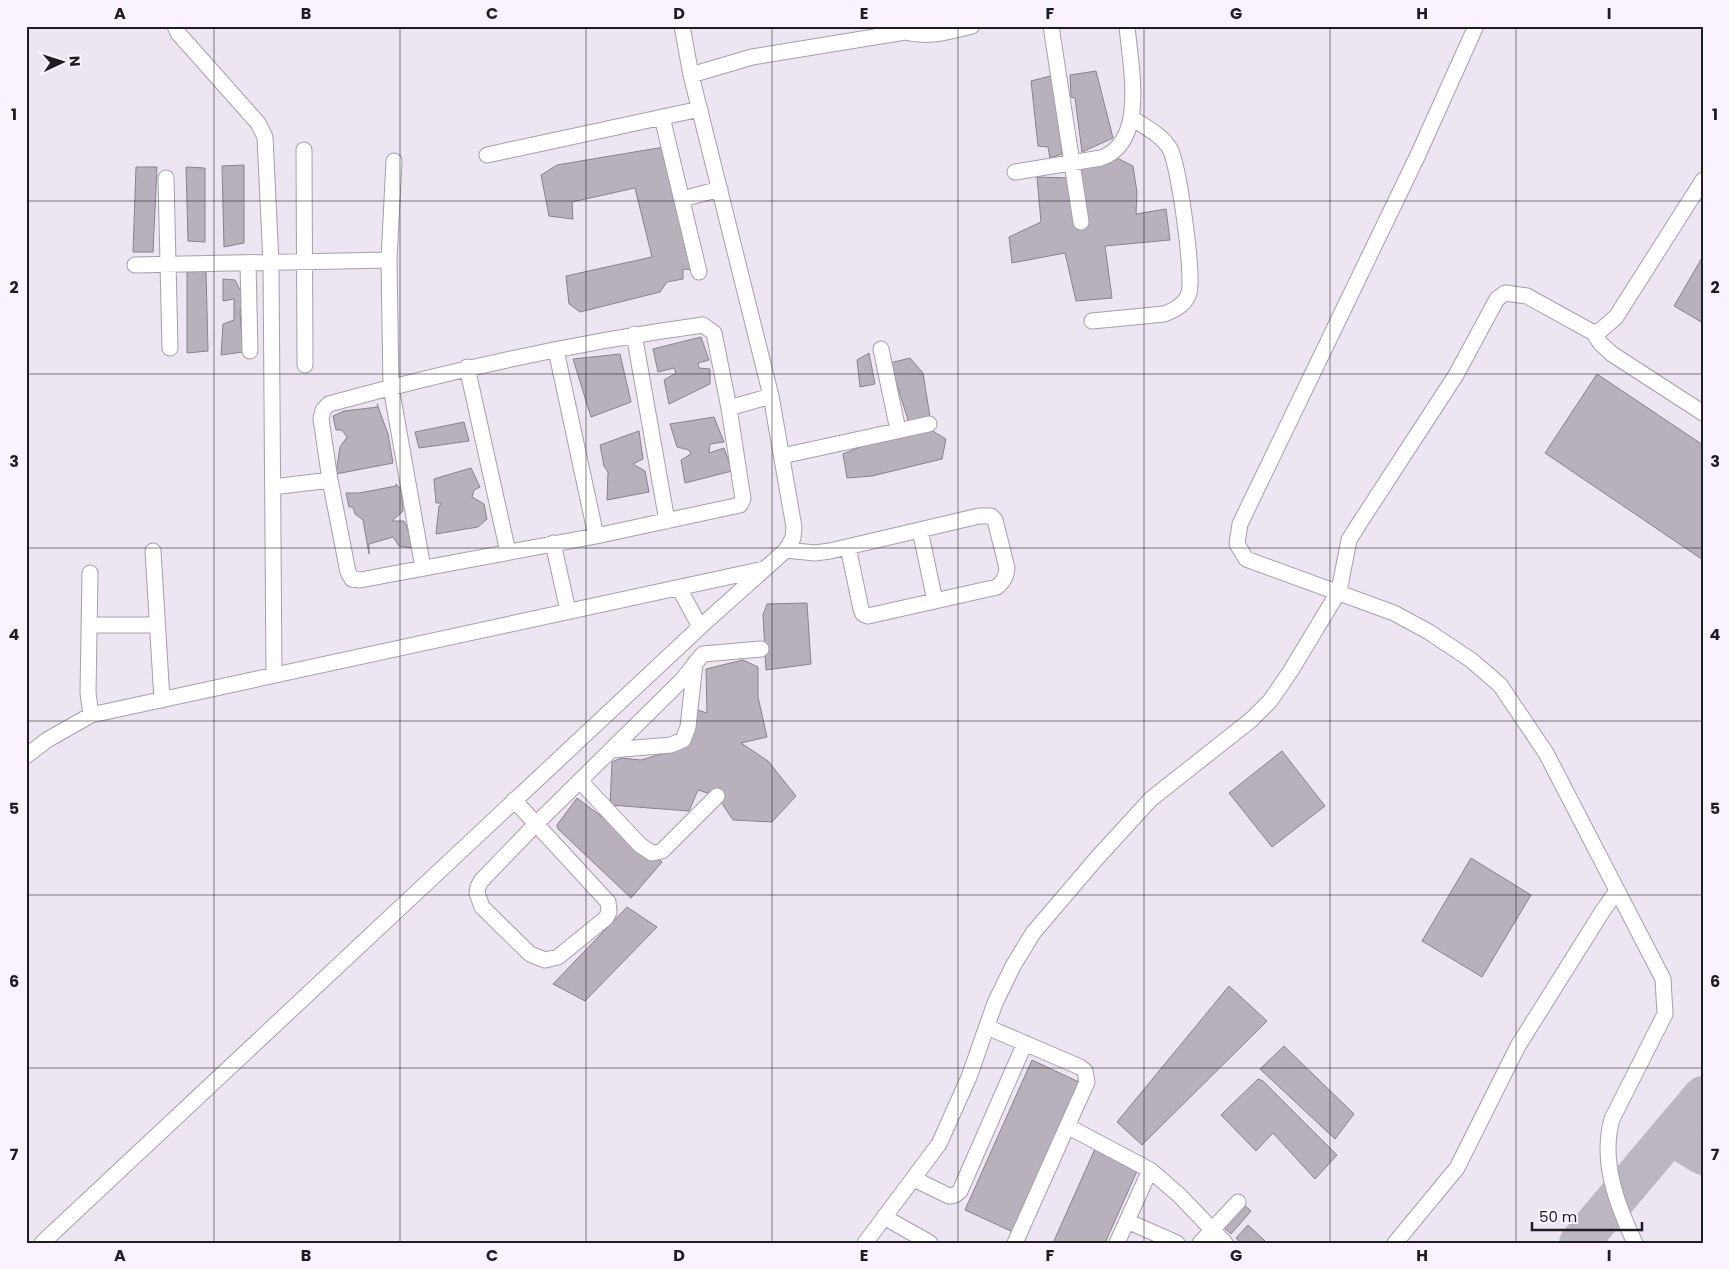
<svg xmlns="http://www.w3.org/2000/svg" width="1729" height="1269" font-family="Poppins,sans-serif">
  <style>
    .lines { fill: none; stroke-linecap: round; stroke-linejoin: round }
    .taxiway { stroke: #bcb6c0; stroke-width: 40 }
    .building { fill: #b8b0bb; stroke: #89828c }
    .minor-casing { stroke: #a69faa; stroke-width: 17 }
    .minor { stroke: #fff; stroke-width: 15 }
    .grid { fill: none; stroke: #1f1c21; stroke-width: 1; stroke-opacity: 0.55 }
    .neatline { fill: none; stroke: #1f1c21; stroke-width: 2 }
    .grid-label { font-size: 16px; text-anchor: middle; font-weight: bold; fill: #1f1c21 }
  </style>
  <rect width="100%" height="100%" fill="#ede5f1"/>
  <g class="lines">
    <path class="taxiway" d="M1670,1135L1703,1155
      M1579,1243L1703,1096"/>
  </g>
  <path class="building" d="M1096,71L1113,138L1082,152L1075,98L1071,97L1070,75Z
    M1062,73L1057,104L1062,154L1050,158L1048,147L1038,146L1031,81Z
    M664,147L694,270L683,269V279L667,282L660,292L580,312L569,304L566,276L652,257L635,188L572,202L573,219L549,216L541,175L557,165Z
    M1115,157L1133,166L1137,192L1136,214L1166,209L1170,240L1105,246L1112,298L1076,301L1065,253L1012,263L1009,237L1041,222L1037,177L1071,178L1091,164Z
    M244,165V243L224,247L222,166Z
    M136,167H157L153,252H133Z
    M186,167L205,168V242L188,241Z
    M1703,256V323L1674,306Z
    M206,271L208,351L187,353V272Z
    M223,279L235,280L245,299L240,312L243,352L221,355L223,324L234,320V299L223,301Z
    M701,337L709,360L698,363L699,368L710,369V384L669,404L664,380L676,373L674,368L658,372L653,349Z
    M869,353L875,384L860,387L857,360Z
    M620,354L631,402L591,417L573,359Z
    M910,358L923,373L930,417L909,423L890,363Z
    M1597,374L1703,445V560L1545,453Z
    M377,404L388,434L393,463L336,474L340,447L347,437L342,430H336L333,416L344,411L378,407Z
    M714,417L724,442L710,444L709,453L724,448L732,471L685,483L681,460L691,454L689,450L677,447L670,424Z
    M464,422L469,441L419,448L415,432Z
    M931,430L946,439L942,459L872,476L847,478L843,454L878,440Z
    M639,431L643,459L633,464L645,471L649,492L607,500L608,472L604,466L600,445Z
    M471,468L480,487L474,490L472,497L484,504L487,519L478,527L436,534L439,506L442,503H436L434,479Z
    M396,484L401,489L403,511L392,521H404L410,534L412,548L399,546L393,537L369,544V554L363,520L355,514L353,507H349L346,493H359L396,486Z
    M807,603L811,664L766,670L763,615L767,604Z
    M743,660L758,667V697L767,737L741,743L768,761L796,796L772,822L733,820L717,796L698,790L689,811L610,805L612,762L621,758L641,760L661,754L681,742L694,709L707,713L706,669Z
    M1282,751L1325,806L1272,847L1229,793Z
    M577,798L662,862L631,898L558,829L557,825Z
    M1471,858L1531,895L1482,977L1422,941Z
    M627,907L657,927L585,1001L553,984Z
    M1229,986L1267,1021L1142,1145L1117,1122Z
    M1284,1046L1354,1114L1335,1139L1260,1069Z
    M1032,1060L1081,1083L1013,1232L965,1210Z
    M1258,1079L1263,1081L1337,1155L1315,1179L1273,1133L1256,1151L1221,1115Z
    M1095,1149L1138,1169L1105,1243H1053Z
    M1242,1203L1251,1211L1231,1234L1222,1226Z
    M1248,1225L1265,1241L1263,1243H1241L1236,1238Z"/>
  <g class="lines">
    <defs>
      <path id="minor" d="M175,26L178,33L258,123L265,137L271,263L274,675
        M903,26L905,32C929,38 948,32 972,26
        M1051,26L1081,222
        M1476,26L1417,157L1240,524L1237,544L1246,559L1394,613L1429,632L1471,660L1500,685L1546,753L1663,979L1665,1014L1612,1119C1600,1161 1617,1205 1635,1243
        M691,75L752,57L905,32
        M662,117L699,272
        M304,150L305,365
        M487,155L700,109
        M394,161L389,260L391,387L423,568
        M1015,172L1101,158C1148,142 1130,65 1127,26
        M166,178L170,348
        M682,199L720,189
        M248,263L250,351
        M135,265L389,260
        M1092,321L1164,314C1175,310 1186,304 1189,293C1194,275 1179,166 1170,149C1162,135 1145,127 1132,118
        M703,325L714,333L729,408L743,499L740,505L596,536L360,580L352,579L348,572L330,480L321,419L323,410L329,404C452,370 577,342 703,325Z
        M1594,333L1601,330L1616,317L1703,180
        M634,334L667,521
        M881,349L898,430
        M556,350L596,536
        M467,367L508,552
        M729,408L771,396
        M782,456L929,424
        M273,487L330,480
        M920,530L935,601
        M553,543L568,611
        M786,550L815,553L830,551L979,516H991L995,520L1007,568C1006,577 1004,581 997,587L868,616L863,614L861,609L848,547
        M153,551L162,700
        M90,573L88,693L91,715
        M679,588L700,627
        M89,625H157
        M611,750L671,745L683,740L688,727L695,663
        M26,756L47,740L91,715L764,569
        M580,781L640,845L652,853L662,851L717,796
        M514,800L608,902L609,912L606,918L558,957L545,960L530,954L482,907L477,893L478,887L481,881L535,825L682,680L703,654L761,649
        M987,1027L1080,1067L1085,1071L1087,1082L1015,1243
        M1067,1126L1150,1170L1179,1195L1225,1243
        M914,1179L949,1196L955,1195L960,1191L1025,1043
        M884,1217L930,1243
        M1127,1221L1177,1243
        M42,1243L700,627L786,550L793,538L794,527L771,396L691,75L682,26
        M865,1243L939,1144L969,1077L995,1003L1013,966L1033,933L1097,858L1151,799L1251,720L1270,701L1290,672L1339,591L1349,540L1357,527L1456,375L1497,299L1505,293L1527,296L1594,333L1600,343L1612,354L1703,413
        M1117,1243L1150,1170
        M1200,1243L1238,1202
        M1395,1243L1457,1168L1518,1046L1602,912L1616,892"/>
    </defs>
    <use href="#minor" class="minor-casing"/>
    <use href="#minor" class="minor"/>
  </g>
  <path class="grid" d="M214,26V1243M400,26V1243M586,26V1243M772,26V1243M958,26V1243M1144,26V1243M1330,26V1243M1516,26V1243M26,201H1703M26,374H1703M26,548H1703M26,721H1703M26,895H1703M26,1068H1703"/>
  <rect width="1729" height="1269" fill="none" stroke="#faf2fe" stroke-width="55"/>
  <g transform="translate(62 62) rotate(86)" stroke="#faf2fe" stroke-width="4" paint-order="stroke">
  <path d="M0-4L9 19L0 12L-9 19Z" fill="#1f1c21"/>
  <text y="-8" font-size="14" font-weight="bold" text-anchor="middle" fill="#1f1c21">N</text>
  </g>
  <path d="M1532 1222v8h110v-8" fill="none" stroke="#1f1c21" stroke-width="2.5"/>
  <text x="1539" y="1222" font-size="15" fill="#1f1c21" stroke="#faf2fe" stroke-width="4" paint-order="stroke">50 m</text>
  <rect x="28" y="28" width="1674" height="1214" class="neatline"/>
  <g class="grid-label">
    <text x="120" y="19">A</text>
    <text x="306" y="19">B</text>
    <text x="492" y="19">C</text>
    <text x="679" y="19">D</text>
    <text x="864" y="19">E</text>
    <text x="1050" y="19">F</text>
    <text x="1236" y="19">G</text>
    <text x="1422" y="19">H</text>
    <text x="1609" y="19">I</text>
    <text x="14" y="120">1</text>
    <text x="1715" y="120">1</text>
    <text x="14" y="293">2</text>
    <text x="1715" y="293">2</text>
    <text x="14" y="467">3</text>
    <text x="1715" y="467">3</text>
    <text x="14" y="640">4</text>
    <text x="1715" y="640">4</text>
    <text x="14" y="814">5</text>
    <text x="1715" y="814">5</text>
    <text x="14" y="987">6</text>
    <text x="1715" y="987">6</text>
    <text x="14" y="1160">7</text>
    <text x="1715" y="1160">7</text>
    <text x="120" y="1261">A</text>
    <text x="306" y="1261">B</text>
    <text x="492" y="1261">C</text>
    <text x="679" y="1261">D</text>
    <text x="864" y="1261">E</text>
    <text x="1050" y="1261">F</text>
    <text x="1236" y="1261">G</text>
    <text x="1422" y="1261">H</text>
    <text x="1609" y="1261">I</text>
  </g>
</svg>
